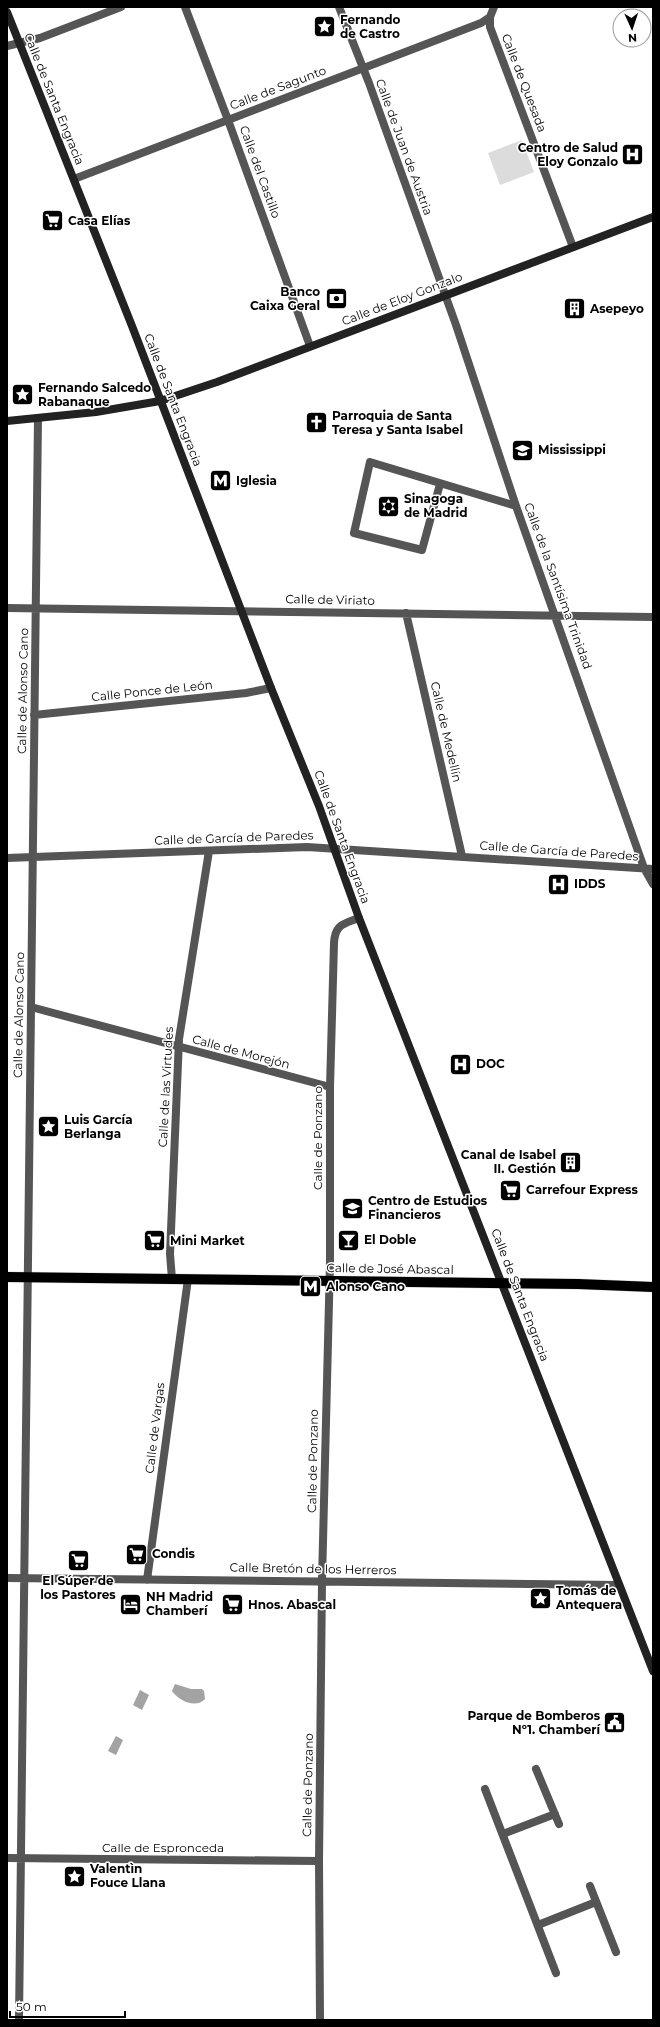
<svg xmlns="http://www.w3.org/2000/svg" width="660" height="2027" font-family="Montserrat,sans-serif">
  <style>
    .green { fill: #dcdcdc }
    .water { fill: #a3a3a3 }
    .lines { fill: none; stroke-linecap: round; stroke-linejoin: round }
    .primary-casing { stroke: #dbdbdb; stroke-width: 11 }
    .street { stroke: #555; stroke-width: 8 }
    .secondary { stroke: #222; stroke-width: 8 }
    .primary { stroke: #000; stroke-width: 10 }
    .labels { text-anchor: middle; stroke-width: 3; stroke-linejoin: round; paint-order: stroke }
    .poi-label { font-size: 12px; font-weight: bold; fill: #000; stroke: #fff; text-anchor: start }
    .street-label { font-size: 12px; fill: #000; stroke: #fff }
  </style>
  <rect width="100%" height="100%" fill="#fff"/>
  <path class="green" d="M522,140L534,172L500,185L488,153Z"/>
  <path class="water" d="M175,1684L191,1689H202L204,1691L205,1699C196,1709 179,1701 172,1691Z
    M140,1690L149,1695L142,1710L133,1705Z
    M116,1736L123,1740L116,1755L108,1751Z"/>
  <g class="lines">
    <defs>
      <path id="primary" d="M7,1277L578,1284L653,1287"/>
    </defs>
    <use href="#primary" class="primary-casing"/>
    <path class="street" d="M185,7L228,120L310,346
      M339,7L369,83L456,325L516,506L644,868L653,884
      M494,7L490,17V27L573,247
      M7,46L40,38L121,7
      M74,179L481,23L490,17
      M440,484L422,550L354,533L370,462L516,506
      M7,608L653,617
      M406,613L462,856
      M34,715L246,693L271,688
      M7,858L307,847L653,869
      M31,1007L330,1087
      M172,1279L170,1254L179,1039L209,851
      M7,1578L619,1585
      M147,1580L188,1279
      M536,1769L559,1824
      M485,1789L556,1973
      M503,1834L555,1814
      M7,1858L319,1861
      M590,1886L616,1952
      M538,1925L596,1902
      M19,2020L38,418
      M320,2020L319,1861L322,1581L330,1262V1087L334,943C335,924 344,924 359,918"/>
    <path class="secondary" d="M7,12L132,326L271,688L319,806L359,918L653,1671
      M7,421L96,412L160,401L217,382L653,217"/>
    <use href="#primary" class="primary"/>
  </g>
  <defs>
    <symbol id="sight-square" viewBox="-11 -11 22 22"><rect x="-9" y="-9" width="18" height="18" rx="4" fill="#000" stroke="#fff"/><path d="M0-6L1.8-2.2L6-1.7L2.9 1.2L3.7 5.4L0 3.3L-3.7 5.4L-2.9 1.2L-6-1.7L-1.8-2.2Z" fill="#fff"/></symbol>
    <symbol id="hospital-square" viewBox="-11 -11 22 22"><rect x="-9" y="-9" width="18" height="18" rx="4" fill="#000" stroke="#fff"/><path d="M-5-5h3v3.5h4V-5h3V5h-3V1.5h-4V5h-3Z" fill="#fff"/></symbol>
    <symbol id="supermarket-square" viewBox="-11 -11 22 22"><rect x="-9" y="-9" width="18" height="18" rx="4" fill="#000" stroke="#fff"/><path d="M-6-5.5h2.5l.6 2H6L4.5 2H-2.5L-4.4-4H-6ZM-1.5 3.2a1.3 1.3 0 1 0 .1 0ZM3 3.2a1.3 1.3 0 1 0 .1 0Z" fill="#fff"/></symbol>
    <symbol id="bank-square" viewBox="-11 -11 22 22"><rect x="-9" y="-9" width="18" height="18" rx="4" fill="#000" stroke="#fff"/><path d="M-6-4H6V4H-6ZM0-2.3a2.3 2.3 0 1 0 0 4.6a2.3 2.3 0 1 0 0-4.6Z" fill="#fff"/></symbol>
    <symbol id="building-square" viewBox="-11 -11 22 22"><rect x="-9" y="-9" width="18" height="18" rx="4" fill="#000" stroke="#fff"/><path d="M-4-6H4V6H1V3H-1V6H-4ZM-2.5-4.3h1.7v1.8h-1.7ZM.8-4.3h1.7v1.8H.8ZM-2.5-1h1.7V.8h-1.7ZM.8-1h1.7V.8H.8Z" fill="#fff"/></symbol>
    <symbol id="church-square" viewBox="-11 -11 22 22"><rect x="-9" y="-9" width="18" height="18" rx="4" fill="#000" stroke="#fff"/><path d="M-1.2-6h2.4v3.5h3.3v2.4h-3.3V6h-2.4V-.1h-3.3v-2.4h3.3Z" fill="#fff"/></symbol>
    <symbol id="university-square" viewBox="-11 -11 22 22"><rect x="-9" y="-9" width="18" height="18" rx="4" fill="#000" stroke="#fff"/><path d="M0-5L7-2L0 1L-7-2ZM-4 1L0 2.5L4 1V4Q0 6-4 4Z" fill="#fff"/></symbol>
    <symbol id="metro-square" viewBox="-11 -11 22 22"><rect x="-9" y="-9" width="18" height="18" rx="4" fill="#000" stroke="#fff"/><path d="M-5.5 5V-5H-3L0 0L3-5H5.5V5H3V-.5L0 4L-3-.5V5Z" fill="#fff"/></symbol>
    <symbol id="synagogue-square" viewBox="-11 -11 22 22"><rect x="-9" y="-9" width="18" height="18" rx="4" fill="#000" stroke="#fff"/><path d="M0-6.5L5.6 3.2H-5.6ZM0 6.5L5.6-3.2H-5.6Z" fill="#fff"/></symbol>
    <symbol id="bar-square" viewBox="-11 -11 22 22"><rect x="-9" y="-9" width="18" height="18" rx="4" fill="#000" stroke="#fff"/><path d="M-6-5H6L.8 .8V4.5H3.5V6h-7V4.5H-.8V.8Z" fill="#fff"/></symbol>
    <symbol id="hotel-square" viewBox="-11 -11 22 22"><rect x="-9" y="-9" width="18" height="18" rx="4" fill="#000" stroke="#fff"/><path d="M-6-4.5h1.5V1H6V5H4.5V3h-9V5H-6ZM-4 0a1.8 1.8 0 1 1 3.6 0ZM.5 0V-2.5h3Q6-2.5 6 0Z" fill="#fff"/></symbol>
    <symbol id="civic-square" viewBox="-11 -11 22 22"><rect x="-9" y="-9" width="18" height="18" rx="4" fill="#000" stroke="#fff"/><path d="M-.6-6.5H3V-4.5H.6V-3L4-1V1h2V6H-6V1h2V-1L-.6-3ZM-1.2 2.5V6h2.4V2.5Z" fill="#fff"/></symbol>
  </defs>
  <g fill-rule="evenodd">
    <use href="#sight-square" x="312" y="14" width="25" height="25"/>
    <use href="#hospital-square" x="620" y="142" width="25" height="25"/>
    <use href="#supermarket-square" x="40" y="208" width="25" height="25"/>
    <use href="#bank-square" x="324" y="286" width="25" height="25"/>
    <use href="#building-square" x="562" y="296" width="25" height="25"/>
    <use href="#sight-square" x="10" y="382" width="25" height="25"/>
    <use href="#church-square" x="304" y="410" width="25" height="25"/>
    <use href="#university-square" x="510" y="438" width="25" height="25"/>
    <use href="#metro-square" x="208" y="468" width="25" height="25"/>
    <use href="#synagogue-square" x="376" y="494" width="25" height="25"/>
    <use href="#hospital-square" x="546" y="872" width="25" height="25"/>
    <use href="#hospital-square" x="448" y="1052" width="25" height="25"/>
    <use href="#sight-square" x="36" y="1114" width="25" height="25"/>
    <use href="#building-square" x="558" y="1150" width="25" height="25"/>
    <use href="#supermarket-square" x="498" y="1178" width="25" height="25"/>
    <use href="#university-square" x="340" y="1196" width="25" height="25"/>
    <use href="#bar-square" x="336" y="1228" width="25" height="25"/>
    <use href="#supermarket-square" x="142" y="1228" width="25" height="25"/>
    <use href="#metro-square" x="298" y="1274" width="25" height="25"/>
    <use href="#supermarket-square" x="124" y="1542" width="25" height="25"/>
    <use href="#supermarket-square" x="66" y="1548" width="25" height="25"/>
    <use href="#sight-square" x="528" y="1586" width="25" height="25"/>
    <use href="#hotel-square" x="118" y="1592" width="25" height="25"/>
    <use href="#supermarket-square" x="220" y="1592" width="25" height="25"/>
    <use href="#civic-square" x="602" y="1710" width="25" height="25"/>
    <use href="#sight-square" x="62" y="1864" width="25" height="25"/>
  </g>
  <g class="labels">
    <g class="poi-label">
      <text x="340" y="24">Fernando<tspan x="340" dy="14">de Castro</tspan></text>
      <text x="618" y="152" text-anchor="end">Centro de Salud<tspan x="618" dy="14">Eloy Gonzalo</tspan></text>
      <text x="68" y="225">Casa Elías</text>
      <text x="320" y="296" text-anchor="end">Banco<tspan x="320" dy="14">Caixa Geral</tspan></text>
      <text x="590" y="313">Asepeyo</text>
      <text x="38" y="392">Fernando Salcedo<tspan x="38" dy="14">Rabanaque</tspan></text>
      <text x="332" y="420">Parroquia de Santa<tspan x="332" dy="14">Teresa y Santa Isabel</tspan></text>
      <text x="538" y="454">Mississippi</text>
      <text x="236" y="485">Iglesia</text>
      <text x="404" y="503">Sinagoga<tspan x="404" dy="14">de Madrid</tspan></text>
      <text x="574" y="888">IDDS</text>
      <text x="476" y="1068">DOC</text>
      <text x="64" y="1124">Luis García<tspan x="64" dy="14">Berlanga</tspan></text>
      <text x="556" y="1159" text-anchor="end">Canal de Isabel<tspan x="556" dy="14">II. Gestión</tspan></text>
      <text x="526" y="1194">Carrefour Express</text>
      <text x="368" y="1205">Centro de Estudios<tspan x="368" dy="14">Financieros</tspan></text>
      <text x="364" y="1244">El Doble</text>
      <text x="170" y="1245">Mini Market</text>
      <text x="326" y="1291">Alonso Cano</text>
      <text x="152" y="1558">Condis</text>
      <text x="78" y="1585" text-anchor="middle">El Súper de<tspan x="78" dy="14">los Pastores</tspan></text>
      <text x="556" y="1595">Tomás de<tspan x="556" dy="14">Antequera</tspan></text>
      <text x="146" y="1601">NH Madrid<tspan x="146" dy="14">Chamberí</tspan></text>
      <text x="248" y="1609">Hnos. Abascal</text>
      <text x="600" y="1720" text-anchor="end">Parque de Bomberos<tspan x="600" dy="14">Nº1. Chamberí</tspan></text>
      <text x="90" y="1873">Valentìn<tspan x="90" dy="14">Fouce Llana</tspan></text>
    </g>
    <g class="street-label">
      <text transform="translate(524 83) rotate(69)" y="4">Calle de Quesada</text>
      <text transform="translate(278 88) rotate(-21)" y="4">Calle de Sagunto</text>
      <text transform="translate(54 99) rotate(68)" y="4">Calle de Santa Engracia</text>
      <text transform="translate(404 147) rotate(70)" y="4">Calle de Juan de Austria</text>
      <text transform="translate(260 172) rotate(70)" y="4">Calle del Castillo</text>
      <text transform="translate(402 299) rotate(-21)" y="4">Calle de Eloy Gonzalo</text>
      <text transform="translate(173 400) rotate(69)" y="4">Calle de Santa Engracia</text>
      <text transform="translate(558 586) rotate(70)" y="4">Calle de la Santísima Trinidad</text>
      <text transform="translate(330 600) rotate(1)" y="4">Calle de Viriato</text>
      <text transform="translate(23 691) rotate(-89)" y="4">Calle de Alonso Cano</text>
      <text transform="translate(152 691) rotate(-6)" y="4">Calle Ponce de León</text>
      <text transform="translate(446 732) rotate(77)" y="4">Calle de Medellín</text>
      <text transform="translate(342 837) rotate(70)" y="4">Calle de Santa Engracia</text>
      <text transform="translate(234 838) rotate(-2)" y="4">Calle de García de Paredes</text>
      <text transform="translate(559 851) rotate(4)" y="4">Calle de García de Paredes</text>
      <text transform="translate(19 1015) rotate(-89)" y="4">Calle de Alonso Cano</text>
      <text transform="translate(241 1052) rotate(15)" y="4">Calle de Morejón</text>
      <text transform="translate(166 1087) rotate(-87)" y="4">Calle de las Virtudes</text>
      <text transform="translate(318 1138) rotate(-90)" y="4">Calle de Ponzano</text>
      <text transform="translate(390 1269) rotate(1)" y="4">Calle de José Abascal</text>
      <text transform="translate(520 1295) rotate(69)" y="4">Calle de Santa Engracia</text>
      <text transform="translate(155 1428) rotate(-83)" y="4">Calle de Vargas</text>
      <text transform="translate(313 1461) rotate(-89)" y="4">Calle de Ponzano</text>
      <text transform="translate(313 1569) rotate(1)" y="4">Calle Bretón de los Herreros</text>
      <text transform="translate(308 1785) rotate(-89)" y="4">Calle de Ponzano</text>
      <text x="163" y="1852">Calle de Espronceda</text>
    </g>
  </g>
  <rect width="660" height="2027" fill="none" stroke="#000000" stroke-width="16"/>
  <g transform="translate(632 28) rotate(177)"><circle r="19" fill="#ffffff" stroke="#999999"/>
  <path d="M0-3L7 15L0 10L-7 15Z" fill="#000000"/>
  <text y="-6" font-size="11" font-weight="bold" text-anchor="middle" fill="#000000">N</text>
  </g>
  <path d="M10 2011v6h115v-6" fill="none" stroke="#000000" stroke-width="2"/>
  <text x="16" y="2011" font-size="12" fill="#000000" stroke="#ffffff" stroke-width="3" paint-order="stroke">50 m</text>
</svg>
